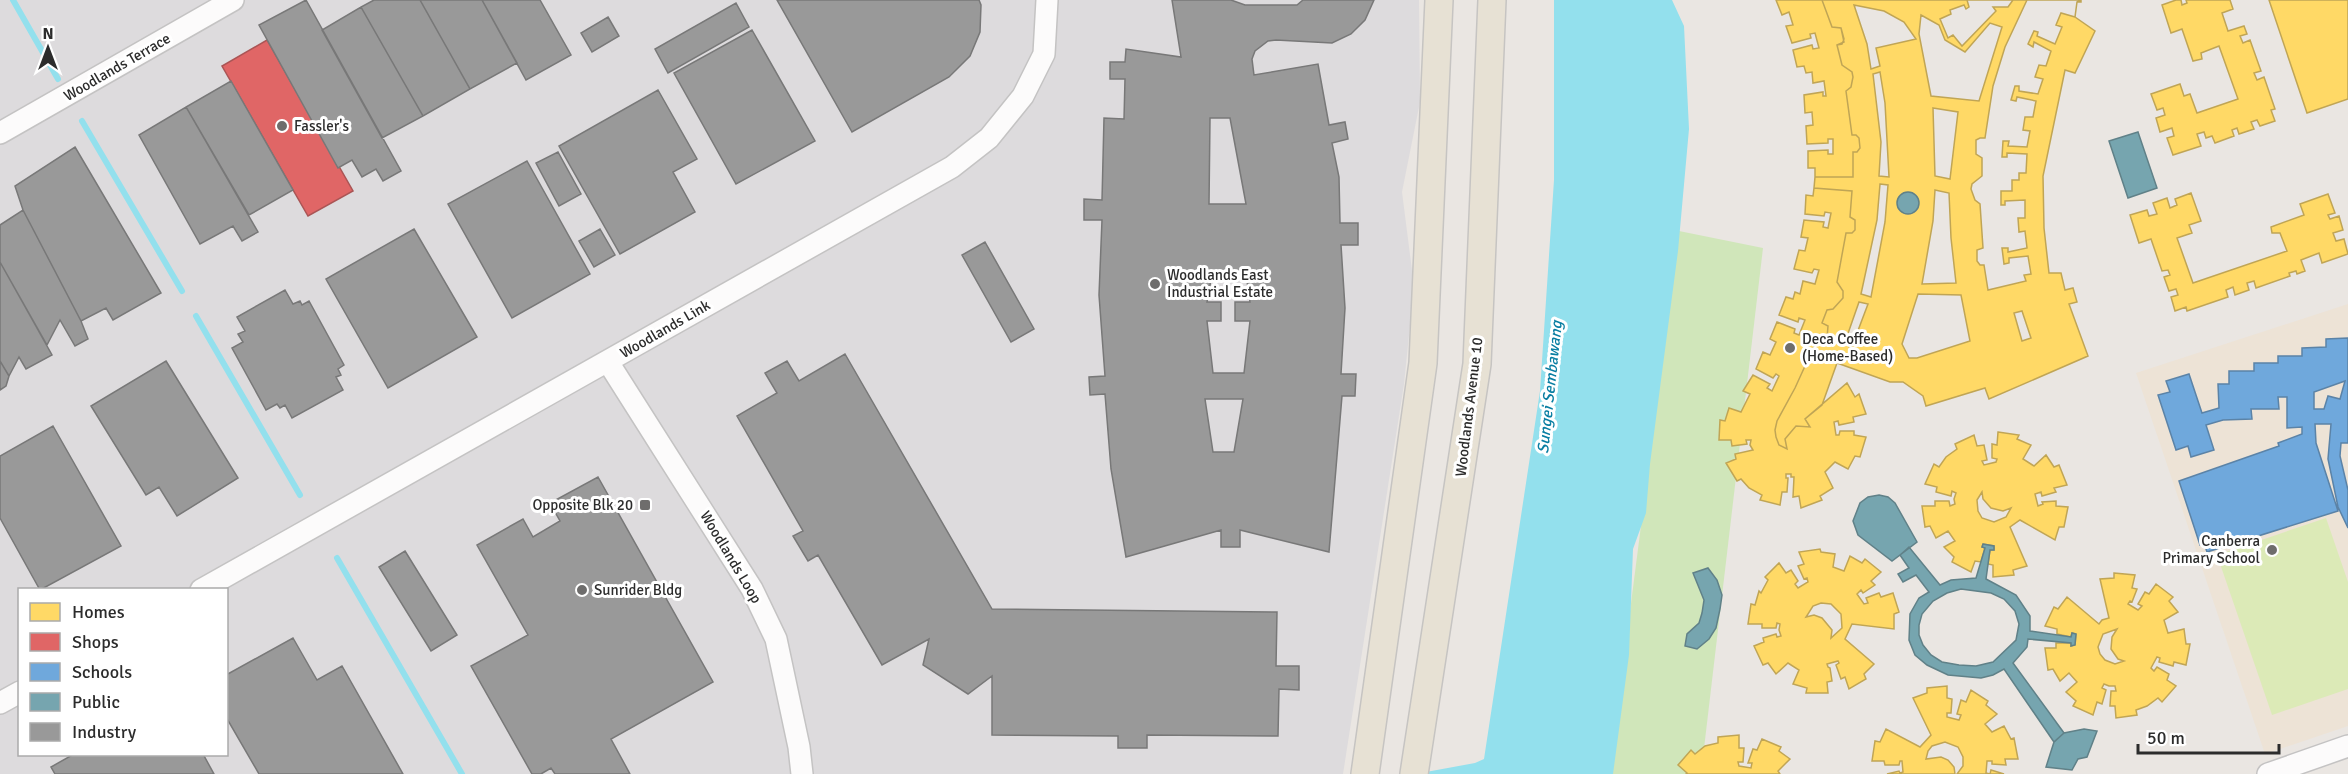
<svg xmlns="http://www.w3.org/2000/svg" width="2348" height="774" font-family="Signika,sans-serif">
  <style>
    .industrial { fill: #dddbdd; fill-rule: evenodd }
    .education { fill: #ede3d6 }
    .green { fill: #d0e6ba }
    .pitch { fill: #dceab7 }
    .water { fill: #93e0ed }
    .homes { fill: #ffd966; stroke: #c0a555; stroke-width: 1.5; fill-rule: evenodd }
    .shops { fill: #e06666; stroke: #a55; stroke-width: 1.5 }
    .schools { fill: #6fa8dc; stroke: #5b83a7; stroke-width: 1.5; fill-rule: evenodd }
    .public { fill: #76a5af; stroke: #608188; stroke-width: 1.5; fill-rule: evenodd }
    .industry { fill: #999; stroke: #787878; stroke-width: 1.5; fill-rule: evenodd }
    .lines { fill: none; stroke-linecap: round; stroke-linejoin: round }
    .stream { stroke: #93e0ed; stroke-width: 6 }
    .minor-casing { stroke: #c4c3c3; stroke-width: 24 }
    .major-casing { stroke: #c6c4c2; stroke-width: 30 }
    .minor { stroke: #fcfbfb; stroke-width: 21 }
    .major { stroke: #e7e1d4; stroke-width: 27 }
    .poi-dot { fill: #6e6d6c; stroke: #fff; stroke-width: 2 }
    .labels { text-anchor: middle; stroke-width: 6; stroke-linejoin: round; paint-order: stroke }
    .street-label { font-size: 15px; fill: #2c2c2c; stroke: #fff }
    .poi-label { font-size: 15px; fill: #2c2c2c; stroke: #fff; text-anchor: start }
    .water-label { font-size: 16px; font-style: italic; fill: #097ea2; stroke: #fff }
  </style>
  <rect width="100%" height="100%" fill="#eae6e2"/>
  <path class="industrial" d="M0,0H1419L1420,102L1402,192L1414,286L1404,384L1343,774H0ZM20,590H226V754H20Z"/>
  <path class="education" d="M2348,304V726L2265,754L2136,373Z"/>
  <path class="green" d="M1679,231L1763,248L1701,774H1609Z"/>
  <path class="pitch" d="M2326,518L2348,582V689L2272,715L2217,555Z"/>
  <path class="water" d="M1554,0H1672L1684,26L1689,129L1678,251L1650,464L1646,513L1633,549L1629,655L1613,774H1415L1475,763L1484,759L1540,391L1554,180Z"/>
  <path class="homes" d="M1776,0H1822L1832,27L1841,28L1844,42L1837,45L1842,65L1852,72L1853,77L1851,87L1846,91L1852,135H1856L1859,138L1860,148L1857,152H1853V177H1815V168H1808V151L1828,150V154H1833V139H1828V143L1807,144L1806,126L1813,125L1812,112L1805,113L1804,95L1823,92V96H1826L1824,81L1813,83L1812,72L1806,73L1804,66L1797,67L1793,50L1812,45L1813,49L1819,48L1815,33L1810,34L1811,38L1792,43L1786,26L1793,25L1789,12L1782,15Z
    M1822,0H2081L2077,2L2075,17L2095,31L2075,73L2065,70L2043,176L2044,228L2049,273H2061L2065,290L2073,288L2077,302L2069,304L2088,356L1989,399L1985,388L1926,406L1923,396L1903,382H1890L1837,363L1822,405L1805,419L1810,427L1796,426L1785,439L1787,449L1779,445L1776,437L1775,430L1777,421L1795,388L1816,342H1824L1827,338L1828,326L1822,323L1827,310L1833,309L1843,298V291L1837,282L1846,233H1852L1855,230V220L1850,217L1852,191L1814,188L1815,177H1853V152H1857L1860,148L1859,138L1856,135H1852L1846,91L1851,87L1853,77L1852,72L1842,65L1837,45L1842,44L1844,39L1841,28L1832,27ZM1854,5L1884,11L1904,22L1916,39L1876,48L1880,66L1871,69L1867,44ZM1921,15L1939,25L1945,40L1965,52L1990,23L2002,27L1979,101L1931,96L1919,34ZM1880,72L1885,103L1889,177L1879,176L1881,142L1873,74ZM1933,108L1958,112L1950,179L1935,176ZM1880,184L1888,185L1885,222L1871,297L1861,294L1877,220ZM1935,190L1949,193L1951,238L1956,283L1922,284L1933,221ZM1918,294L1961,295L1970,341L1917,358H1909L1902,344ZM1859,302L1868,304L1851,349L1845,342ZM2022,311L2031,338L2022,341L2014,313Z
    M1967,0H2013L2008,7H1993L1996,11L1962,46L1953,35L1948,38L1940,19L1951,14L1950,10L1964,5L1966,9L1969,7Z
    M2027,0H2081V2H2077L2075,17L2061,13L2056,25L2062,27L2055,44L2037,36L2038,32L2034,31L2028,44L2033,47L2034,42L2051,51L2046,66L2039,65L2035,77L2043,79L2038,94L2019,91V86H2015L2011,100L2016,101L2017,97L2036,101L2033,117H2025L2023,130L2030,131L2027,147L2008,146L2009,141H2003L2002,157H2007V153L2027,154L2026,173H2019V180H2012V191H2001V205H2005V201L2025,200V218H2018L2019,232L2025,231L2027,248L2008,252V248H2002L2004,264L2009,263V258L2028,256L2031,274L2024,275L2026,281L1988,290L1984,265H1980L1977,261V250L1983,248L1980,204L1975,200L1971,189L1972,184L1982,176V158L1976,154V140L1980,138H1985L1993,86L2005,47Z
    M2176,0H2181L2182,5L2187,3L2186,0H2230L2233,9L2222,13L2228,31L2244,26L2247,34L2240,36L2243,43L2250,40L2261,71L2254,73L2257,80L2264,77L2275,109L2271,110L2275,121L2260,126L2257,120L2251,122L2254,129L2239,134L2237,128L2232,130L2234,136L2215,143L2212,136L2206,138L2204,132L2197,134L2201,146L2173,155L2167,138L2174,136L2172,128L2160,132L2156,118L2165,115L2163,108L2157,110L2151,94L2180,84L2184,96L2190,94L2197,113L2238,99L2219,46L2201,53L2202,59L2193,61L2182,29L2171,33L2162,5Z
    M2269,0H2348V99L2307,113Z
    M1814,188L1852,191L1850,217L1855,220V230L1852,233H1846L1837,282L1843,291V298L1833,309L1827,310L1822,323L1828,326L1827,338L1824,342H1816L1795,388L1777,421L1775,430L1776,437L1779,445L1787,449L1785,439L1796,426L1810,427L1805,419L1847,383L1855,397L1859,394L1866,414L1853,417L1854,422L1839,425L1838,421L1834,422L1836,435H1839L1840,431H1854V435L1866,437L1860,457L1855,456L1848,469L1835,462L1825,472L1833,488L1820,496L1822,500L1801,508L1799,496L1793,497L1794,477H1791V474H1786V478H1788L1787,492H1782L1780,505L1760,500L1762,495L1749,488L1741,479L1737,481L1726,463L1736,459L1735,454L1753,450L1750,445L1751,440H1746L1747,444L1732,446L1731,440H1719L1720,420L1725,421L1729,408L1741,412L1750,394L1743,391L1753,375L1770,384L1767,388L1772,391L1779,376L1776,374L1773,378L1756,369L1763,352L1770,355L1776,342L1770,339L1777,322L1795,329L1794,333L1799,335L1805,320L1799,318L1798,322L1779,315L1786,297L1793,299L1795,292L1800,294L1803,281L1815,284L1819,270L1814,269L1812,273L1794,269L1799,250L1805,251L1808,238L1801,237L1804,220L1824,222L1823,227L1828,228L1831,213L1825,212L1824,216L1805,214L1806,195L1813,196Z
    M2191,193L2201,221L2189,225L2192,233L2177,238L2193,283L2287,251L2280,233H2272L2271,227L2304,215L2300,204L2328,194L2335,213L2328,215L2330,219L2339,216L2343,230L2333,233L2336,241L2344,239L2348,254L2322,263L2319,253L2301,260L2305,271L2297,274L2296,271L2289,273L2290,276L2256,288L2254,281L2247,283L2249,290L2235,295L2233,287L2226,290L2228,297L2187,311L2186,307L2175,311L2171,297L2178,295L2176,289L2169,291L2164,277L2170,275L2168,270L2162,271L2151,239L2139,243L2130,215L2147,210L2149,216L2157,214L2153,203L2167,198L2170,208L2177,205L2175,199Z
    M1998,432L2019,435L2017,439L2031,445L2023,459L2034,466L2046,455L2054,467L2059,465L2067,485L2054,488L2056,492L2042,496L2041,492L2035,494L2038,506L2043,504L2042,502L2056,501V506L2068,507L2064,527H2059L2055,540L2020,520L2010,527L2027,566L2013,570L2014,575L1993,577V565L1988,564L1990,550H1994V546L1983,544L1982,547L1985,548L1981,562L1975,561L1971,572L1952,562L1954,557L1944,547L1955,541L1948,531L1936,538L1930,526L1925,527L1922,506H1935V501H1949L1950,506L1955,504L1954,499L1956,493L1952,491L1951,496L1936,492L1937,487L1925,484L1934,464L1939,467L1946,457L1957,449L1955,444L1974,435L1977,446L1984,445L1987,460L1982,461L1984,465L1996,462L1997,459L1992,458V444L1997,445ZM1982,492L1983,499L1991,508L2003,511L2011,508L2006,517L1994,522L1982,518L1978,511L1977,500Z
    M1820,549L1821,552L1835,554L1833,567L1844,571L1850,556L1862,563L1865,559L1881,572L1871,581L1875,585L1863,593L1861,590L1857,594L1864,604L1868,603L1866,598L1879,593L1881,597L1893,593L1899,612L1894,614V629L1852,624L1845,639L1874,664L1864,674L1866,679L1849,689L1845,677L1841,679L1836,665L1839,663L1838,661L1827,664L1828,667L1830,668L1832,681L1827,682L1828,693H1806L1807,688L1793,684L1799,670L1788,663L1776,674L1768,663L1763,665L1754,646L1764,642L1763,638L1776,634L1777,637L1781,636L1779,630L1780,624L1777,623L1776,628H1762V624H1748L1751,604L1755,605L1759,591L1761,593L1768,580L1765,577L1779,563L1786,573L1791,570L1798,581L1795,584L1798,588L1808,582L1807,578L1804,579L1798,566L1804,564L1799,552ZM1821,603L1831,604L1841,614L1842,628L1831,638L1832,630L1822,618L1814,615L1806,617L1813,606Z
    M2114,573L2135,575L2132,588L2137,589L2132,602L2130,601L2128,604L2138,610L2142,606L2138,604L2145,592L2149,594L2156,584L2173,597L2169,601L2178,612L2164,620L2168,633L2184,629L2186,644H2190L2186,665L2174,662L2173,666L2159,662L2160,658L2157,657L2151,668L2154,671L2157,667L2169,674L2167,680L2176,686L2162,702L2158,698L2147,706L2136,710L2137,715L2116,718L2115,706H2110L2111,691H2116L2115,686H2109L2104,684L2102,688L2106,690L2102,704L2097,702L2093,715L2073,706L2076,701L2066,692L2077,682L2069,673L2060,681L2053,669L2048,670L2045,648H2056V643H2071V646L2075,645L2076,634L2072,633L2071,637L2057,634V629L2045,626L2054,607L2058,609L2067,597L2099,624L2102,620L2109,618L2100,579L2114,578ZM2117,629L2112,637L2111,649L2118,659L2124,661L2115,664L2105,660L2100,654L2098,647L2103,634Z
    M1947,686V698L1952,699L1951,713H1947V717L1959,720L1961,715L1957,714L1961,700L1966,702L1971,690L1988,701L1986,705L1997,714L1985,724L1992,732L2004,726L2011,739L2014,738L2018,759H2005L2006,765L1992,764V761H1987L1986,773L1990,774L1991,770L2004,774H1957L1963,766V757L1958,747L1945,742L1932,746L1928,751L1926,759L1941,757L1948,760L1954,767L1955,774H1887L1899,771L1900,773L1903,772L1902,761H1900L1899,765H1885L1884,761H1872L1875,741L1880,742L1886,729L1920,747L1931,735L1913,698L1927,693V688Z
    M1739,735V748H1744L1743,762H1738L1739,766L1751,768L1752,763H1748L1753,749L1757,750L1762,739L1781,747L1779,751L1790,759L1778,771L1780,774H1686L1687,773L1678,765L1691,750L1695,754L1705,746L1718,743V737Z"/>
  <path class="shops" d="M267,40L353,191L308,216L222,66Z"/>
  <path class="schools" d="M2348,338V443H2341L2340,456L2348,490V528L2338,507L2328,459L2331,424H2315L2316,443L2338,511L2207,552L2204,543L2200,545L2179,481L2279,446L2278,443L2302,434V427L2287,428V397H2278L2279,409H2251L2252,419L2223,420L2206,425L2214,450L2191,457L2188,446L2176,450L2158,395L2170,392L2166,381L2189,374L2202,413L2219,408L2218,384H2229V371H2254V363H2278V356H2302V348L2326,347V339ZM2345,381L2340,399L2328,396L2324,409H2314V392Z"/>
  <path class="public" d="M2138,132L2157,188L2128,198L2109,141Z
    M1897 203a11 11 0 1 1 22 0a11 11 0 1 1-22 0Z
    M1879,495L1888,497L1895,503L1917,542L1892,561L1858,535L1853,521L1860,503L1868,497Z
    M1983,544L1994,546V550H1990L1986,579L2016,595L2030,616V631L2071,637L2072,633L2076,634L2075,645L2071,646V643L2028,639L2027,647L2013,663L2064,733L2054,742L2004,669L1993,675L1981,678L1948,675L1927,665L1915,655L1909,640L1910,614L1919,598L1929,592L1916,575L1903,582L1898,574L1909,568L1900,555L1909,547L1940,585L1951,580L1976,578L1985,548L1982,547ZM1961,589L1991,593L2004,599L2015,611L2019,624L2016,640L1993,662L1976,666L1959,665L1942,662L1931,655L1923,645L1919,635V625L1922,614L1933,601L1947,593Z
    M1708,568L1717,580L1722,595L1720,609L1716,628L1709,639L1697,649L1685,646L1687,634L1699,623L1702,613L1704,600L1693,573Z
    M2084,729L2097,731L2087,757L2078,759L2072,770L2046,767L2054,742L2064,733Z"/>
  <path class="industry" d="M306,0L401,171L383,181L376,169L362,177L352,160L338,168L259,25Z
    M374,0H420L470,89L423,116L361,7Z
    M420,0H482L517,63L470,89Z
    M482,0H540L571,55L526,80Z
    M777,0H979L981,5L980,32L970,56L949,77L852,132Z
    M1172,0H1231L1245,5H1297L1303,0H1374L1365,20L1351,34L1332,43L1276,40L1268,41L1255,51L1252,59L1254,75L1318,64L1329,125L1345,122L1348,139L1332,143L1339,177L1340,223H1358V245H1341L1345,308L1341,374H1356L1355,396H1342L1329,552L1240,530V547H1221V530L1126,557L1111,469L1105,394L1090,395L1089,377L1105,376L1099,295L1102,220H1084V199L1102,200L1104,118L1124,119L1125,79H1110V62H1125L1126,49L1181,57ZM1210,118H1230L1246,204H1209ZM1212,274H1246L1250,302H1235V321H1250L1244,373H1213L1207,321H1221V302H1207ZM1205,399H1243L1234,452H1213Z
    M736,3L749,27L668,73L655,49Z
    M361,7L423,116L382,138L322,30Z
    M608,17L619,36L592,52L581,33Z
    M752,30L815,141L736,184L674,73Z
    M231,81L293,190L249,215L186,107Z
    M658,90L697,159L673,172L695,212L620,254L559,146Z
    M186,107L258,232L242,241L233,226L200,244L139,135Z
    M75,147L161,293L113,320L106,308L81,321L23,210L15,186Z
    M558,152L581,194L559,206L536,163Z
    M527,161L590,274L512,318L448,204Z
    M23,210L81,321L88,339L75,346L60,320L47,345L0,262V225Z
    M414,229L477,337L388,388L326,279Z
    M600,229L615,255L594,267L579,241Z
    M985,242L1034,329L1011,342L962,255Z
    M0,262L52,355L26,369L19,357L9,376L0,361Z
    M285,290L293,304L300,301L302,305L309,301L344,365L338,369L341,375L336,377L343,390L292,418L285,405L280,408L277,404L266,410L232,348L243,342L238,334L245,331L237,317Z
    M845,354L992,609L1277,612L1276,666H1299V690L1279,689L1278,736L1147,735V748H1118V736L992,735V676L968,694L923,665L929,639L882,665L818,555L808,561L793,536L803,531L737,416L777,393L765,373L787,361L799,381Z
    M0,361L9,376L6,386L0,390Z
    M166,361L238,478L177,516L159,487L146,495L91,406Z
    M53,426L121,546L40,590L0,518V456Z
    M598,477L713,682L611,739L630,774H555L551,768L541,774H532L471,666L528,635L477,545L523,519L533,537L560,521L550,503Z
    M405,551L457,635L431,651L379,567Z
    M293,638L317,680L342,666L403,774H259L226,717V675Z
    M74,754H203L214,774H55L51,767Z"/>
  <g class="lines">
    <path class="stream" d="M13,0L58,79
      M82,121L182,291
      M196,316L300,495
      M337,558L462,774"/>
    <defs>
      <path id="minor" d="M0,133L233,0
        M608,362L752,589L776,639L799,747L802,774
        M201,590L952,167L989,138L1023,96L1044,54L1047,0
        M0,703L20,692
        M2268,774L2348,746"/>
      <path id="major" d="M1365,774L1423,363L1439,0
        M1414,774L1477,364L1492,0"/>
    </defs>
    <use href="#minor" class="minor-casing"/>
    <use href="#major" class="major-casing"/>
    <use href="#minor" class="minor"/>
    <use href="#major" class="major"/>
  </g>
  <g class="poi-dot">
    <circle cx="282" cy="126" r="6"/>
    <circle cx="1155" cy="284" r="6"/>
    <circle cx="1790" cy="348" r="6"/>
    <rect x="639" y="499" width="12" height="12" rx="3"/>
    <circle cx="2272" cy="550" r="6"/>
    <circle cx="582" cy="590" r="6"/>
  </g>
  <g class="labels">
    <g class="street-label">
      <text transform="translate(117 67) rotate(-30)" y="5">Woodlands Terrace</text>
      <text transform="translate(665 329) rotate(-30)" y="5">Woodlands Link</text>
      <text transform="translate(1469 407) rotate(-83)" y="5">Woodlands Avenue 10</text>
      <text transform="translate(731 557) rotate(59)" y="5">Woodlands Loop</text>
    </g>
    <g class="poi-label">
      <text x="294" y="131">Fassler's</text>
      <text x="1167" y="280">Woodlands East<tspan x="1167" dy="17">Industrial Estate</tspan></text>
      <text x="1802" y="344">Deca Coffee<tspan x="1802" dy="17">(Home-Based)</tspan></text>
      <text x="633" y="510" text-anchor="end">Opposite Blk 20</text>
      <text x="2260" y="546" text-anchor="end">Canberra<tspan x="2260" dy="17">Primary School</tspan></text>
      <text x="594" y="595">Sunrider Bldg</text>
    </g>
    <g class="water-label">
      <text transform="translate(1549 387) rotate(-84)" y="6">Sungei Sembawang</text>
    </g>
  </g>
  <rect x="18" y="588" width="210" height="168" fill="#ffffff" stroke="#ababab" stroke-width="1.5"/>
  <rect x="30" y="603" width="30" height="18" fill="#ffd966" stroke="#ababab" stroke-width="1.5"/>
  <text x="72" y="618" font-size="18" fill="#2c2c2c">Homes</text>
  <rect x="30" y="633" width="30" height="18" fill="#e06666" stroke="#ababab" stroke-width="1.5"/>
  <text x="72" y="648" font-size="18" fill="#2c2c2c">Shops</text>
  <rect x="30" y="663" width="30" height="18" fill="#6fa8dc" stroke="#ababab" stroke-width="1.5"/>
  <text x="72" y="678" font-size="18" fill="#2c2c2c">Schools</text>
  <rect x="30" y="693" width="30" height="18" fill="#76a5af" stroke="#ababab" stroke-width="1.5"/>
  <text x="72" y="708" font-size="18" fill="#2c2c2c">Public</text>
  <rect x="30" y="723" width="30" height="18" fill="#999999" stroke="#ababab" stroke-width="1.5"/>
  <text x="72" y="738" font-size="18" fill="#2c2c2c">Industry</text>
  <g transform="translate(48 48)" stroke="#ffffff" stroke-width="4.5" paint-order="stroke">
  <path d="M0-4.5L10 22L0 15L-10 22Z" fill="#2c2c2c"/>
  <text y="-9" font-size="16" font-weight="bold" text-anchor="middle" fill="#2c2c2c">N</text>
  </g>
  <path d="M2138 744v9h141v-9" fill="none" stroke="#2c2c2c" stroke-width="3"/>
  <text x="2147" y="744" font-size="18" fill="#2c2c2c" stroke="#ffffff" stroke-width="4.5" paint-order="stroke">50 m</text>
</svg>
